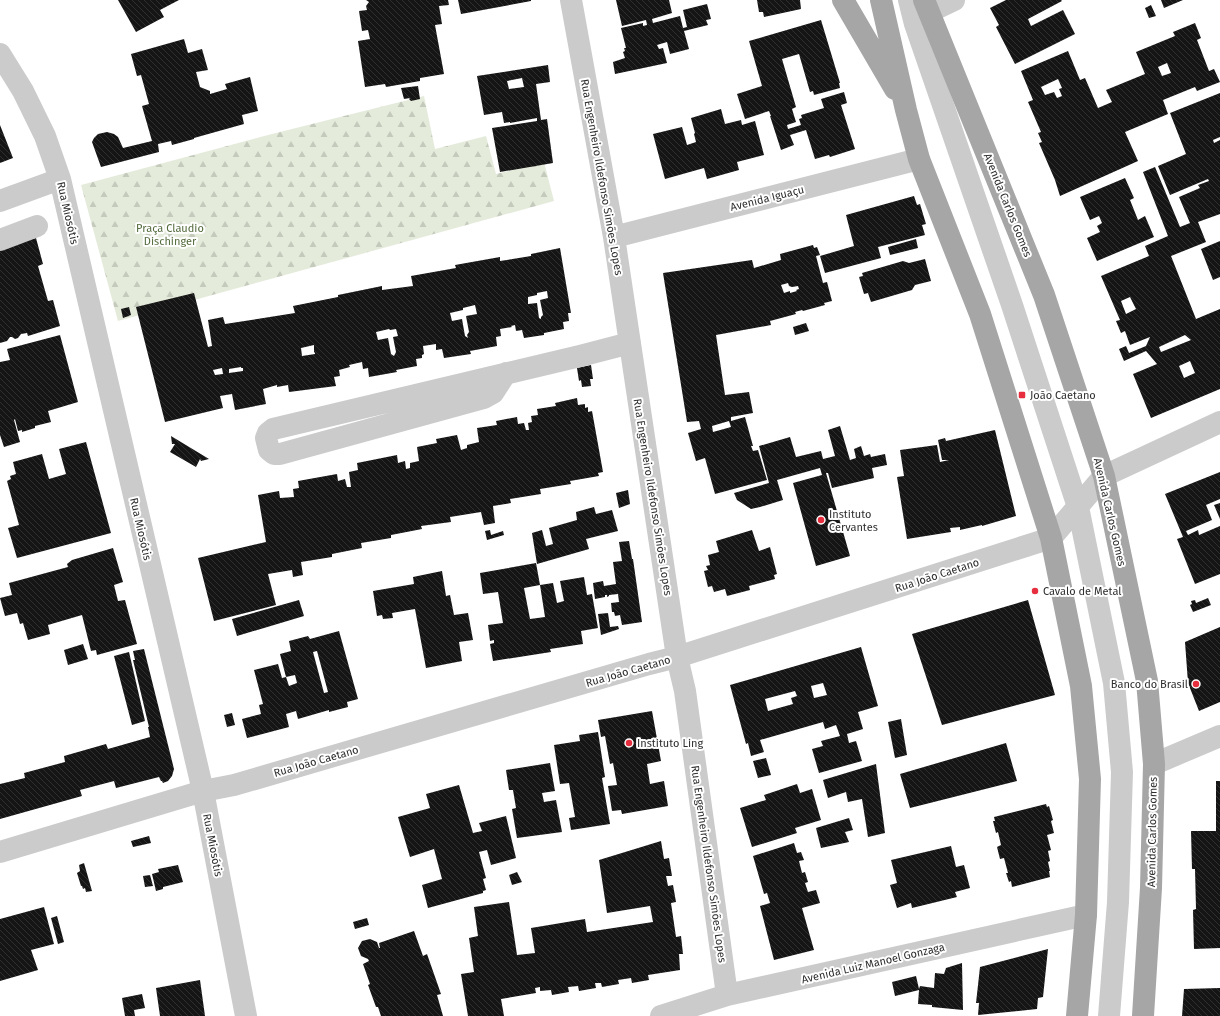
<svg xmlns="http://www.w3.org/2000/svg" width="1220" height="1016" font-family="'Fira Sans',sans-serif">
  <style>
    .forest { fill: url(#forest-firs) }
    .building { fill: url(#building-back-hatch); fill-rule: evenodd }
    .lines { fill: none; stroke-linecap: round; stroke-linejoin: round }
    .minor { stroke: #cbcbcb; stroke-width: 22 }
    .major { stroke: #a6a6a6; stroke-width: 22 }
    .poi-dot { fill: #e62e3f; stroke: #fff; stroke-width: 1.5 }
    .labels { text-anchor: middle; stroke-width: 4; stroke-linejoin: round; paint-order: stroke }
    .street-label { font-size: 11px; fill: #2e2e2e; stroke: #fff }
    .park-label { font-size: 11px; fill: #526a3b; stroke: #fff }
    .poi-label { font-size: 11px; fill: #2e2e2e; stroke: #fff; text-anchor: start }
  </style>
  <defs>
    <pattern id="forest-firs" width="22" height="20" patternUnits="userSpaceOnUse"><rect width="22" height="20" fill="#e4ebdb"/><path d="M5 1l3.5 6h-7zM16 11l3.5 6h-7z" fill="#c4cabc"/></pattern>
    <pattern id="building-back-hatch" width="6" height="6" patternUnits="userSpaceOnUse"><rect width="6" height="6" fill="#151515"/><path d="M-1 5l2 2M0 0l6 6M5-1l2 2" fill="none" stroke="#2f2f2f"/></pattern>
  </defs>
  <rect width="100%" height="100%" fill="#fff"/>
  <path class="forest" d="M424,96L435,149L486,136L496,174L544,162L554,201L118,321L81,185L268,135Z"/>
  <path class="building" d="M118,0H179L160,10L164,17L136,32Z
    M366,0H448L449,5L439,6L442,24L435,25L444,74L420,78V81L386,87L385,84L365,87L358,41L370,39L368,30L362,31L359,11L367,10L366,6L369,2Z
    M458,0H531V1L461,14Z
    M616,0H669L672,13L652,19L653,23L680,16L683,28L687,27L683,10L707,4L711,19L706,20L708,25L684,31L689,49L670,54L667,42L657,45L659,49L663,48L667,63L615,74L613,62L625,58L623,52L625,51L624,48H626L621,28L643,23V26L647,25L646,20L622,26Z
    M757,0H800L801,9L764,17L763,12H759Z
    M1006,0H1061L1062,1L1028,19L1031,26L1063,10L1075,34L1015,64L996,27L999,25L990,8Z
    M1161,0H1183L1164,8Z
    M1151,5L1156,16L1149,18L1145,8Z
    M821,20L840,83H839L840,88L814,95L813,91L810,92L799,54L782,59L796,107L792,109L796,122L787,125L788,129L801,125L799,119L802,118L801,115L824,108L821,99L844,92L847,103L841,105L855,149L830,157L829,155L815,159L806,130L790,135L794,145L781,150L770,116H771L769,111L745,119L737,94L762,86L749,41Z
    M1195,23L1201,38L1197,40L1209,71L1214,69L1220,82L1197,91L1195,87L1163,100L1168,114L1125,132L1138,161L1060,196L1055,180L1039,143L1042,142L1038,133L1041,132L1028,102L1033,100L1021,71L1068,51L1080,80L1085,78L1098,108L1112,102L1106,90L1145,74L1136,52L1175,36L1173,32ZM1167,63L1171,73L1162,76L1158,67ZM1058,79L1062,88L1059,89L1062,96L1057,98L1054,92L1045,95L1041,87Z
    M184,39L188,53L202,49L208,70L196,72L200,87L210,91V94L227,89L225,84L250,77L258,111L242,115L244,124L194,138V139L172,145L171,141L158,144L159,152L101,167L92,142L94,138L98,134L107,132L114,134L118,137L123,148L152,141L142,106L149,104L141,75L137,76L131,54Z
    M548,65L550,82L536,84L541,120L547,119L553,163L500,172L492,128L537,121V118L510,123V122L504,123L502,112L484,115L477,76ZM522,78L524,87L509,89L507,81Z
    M418,86L420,99L411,101L409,99L410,98L404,99L401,88Z
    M1220,93V137L1213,140L1214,143L1220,140V214L1198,222L1206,242L1171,256L1196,319L1220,309V389L1151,418L1133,374L1157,364L1146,351L1124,361L1119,349L1126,346L1129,353L1146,346L1150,337L1130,345L1125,331L1121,333L1116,321L1120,320L1101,276L1149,256L1145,246L1168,236L1143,172L1155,167L1180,227L1190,223L1179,197L1200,188L1198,185L1209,181L1208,179L1170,195L1158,166L1186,154L1170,113ZM1130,297L1136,309L1126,314L1121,301ZM1185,335L1191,340L1161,352L1159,347ZM1190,361L1195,373L1184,378L1179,366Z
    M721,109L725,124L741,120L742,125L755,121L764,155L737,162L739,170L707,179L704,168L665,179L653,134L682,127L687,145L696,142L694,134L695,133L691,118Z
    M0,125L13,158L0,163Z
    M1125,178L1134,198L1130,200L1138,220L1145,216L1154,237L1097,261L1087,238L1100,232L1097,226L1102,223L1099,216L1090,220L1080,197Z
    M914,196L917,205L920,204L926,224L922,225L925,235L878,247L881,258L825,273L820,256L854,246L846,215Z
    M36,238L43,264L38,266L48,301L53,300L60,326L28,336L27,333L21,334L18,338L15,339L12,337H10L7,341L0,343V248Z
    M916,239L918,248L890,255L888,247Z
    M1220,241V277L1213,280L1201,249Z
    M813,245L814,248L817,247L820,255L816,256L823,283L827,282L832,301L824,303L825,305L803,311L802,310L795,312L796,314L770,321L771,325L716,335L725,395L749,392L753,413L731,417V421L745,417L753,446H751L753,451L758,450L767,480L715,494L705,458L696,461L688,433L701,429L699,421L687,422L663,273L752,260L754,268L781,260L780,254ZM788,283L789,286L792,287L798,286L799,289L796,290L797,291L790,293V291L784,293L781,285ZM729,421L731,427L713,432L712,426Z
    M560,248L571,313H568L569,321L563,322L564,329L544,333V335L524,338L522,330L516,331L515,325L511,326L512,327L500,329L501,336L496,337L497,346L470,351L471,354L444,358L442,349L436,350V344L423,346L424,354L422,355V358L416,359L417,366L396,370L397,372L369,377L368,368L363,369L362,362L349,365L350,367L339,370L340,376L334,377L336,386L289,392L288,385L277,387V385L263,389L266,404L235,410L232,394L220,396L223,408L165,422L136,307L194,293L208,347L212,346L208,320L223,317L225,324L295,313L293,306L338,297V295L382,286V290L413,286L411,276L456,268L455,265L500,257V261L531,256V254ZM547,291L548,298L540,300L543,315L541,317V319L539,318L537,303L528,304V297L537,295V293ZM475,305L477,314L466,316L469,332L467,335L468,338L465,336L462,319L452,321L450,313L463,310V308ZM389,329L390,330L396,329L398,336L393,337L396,352L394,356L391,354L388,338L378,340L376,332ZM314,345V353L315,352V354L302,356L301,348ZM241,367V368H243V371L229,373V369ZM222,368L223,374L215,375L213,370Z
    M925,259L931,281L915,285L912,290L871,302L868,293L864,294L859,277L863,276L862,273L903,261L909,263Z
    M129,307L131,315L123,318L121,309Z
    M806,323L809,331L795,335L793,327Z
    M60,335L78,402L48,411L51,422L35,426V428L22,432V430L18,431L15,419L14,420L20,442L4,447L0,435V362L10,360L7,349Z
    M591,365L593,379H590L591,386L582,387L581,380L579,381L577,368Z
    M577,398L578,405L585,404V408L588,407V412L592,411L603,472L598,473L599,476L570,481L571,484L540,489L541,494L510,499L511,503L493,506L495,523L484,525L481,512L450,517L451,522L421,526L422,529L391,535V538L361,543L362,548L332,554V557L301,562L303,575L293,577L292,570L268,574L276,605L214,621L198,558L266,542L258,495L279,491L280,498L294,497L293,489L299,488L298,481L337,474L338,481L345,479L347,487H351L349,472L358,470L357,463L397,455L398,463L405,461L406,469L410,468V463L419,461L417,447L437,443L436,439L457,435L461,450L467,448V445L479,442L477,428L497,425L496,421L517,417L518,424L524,423L526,430H529L528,423L532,422L531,416L538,415L537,409L556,406L555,403Z
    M840,426L850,460L856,458L854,449L861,446L864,456L870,454L871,457L885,454L887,465L872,468L874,478L832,488L828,473H826L850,556L816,566L793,483L822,475L820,468L777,480L783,500L760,507L751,509L737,500L734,493L769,483L759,446L790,437L796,457L821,451L823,459L835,456L828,430Z
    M995,430L1016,516L982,526V525L960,530V527L950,528L951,532L907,539L897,477L904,476L900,450L937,445L940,462L949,460H942L938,440L945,438L946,441Z
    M171,436L209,459L201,461L200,459L196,467L170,452L175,444H172Z
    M86,442L111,533L17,558L8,528L19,525L7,481L11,479L10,476L16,474L13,462L42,454L49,479L66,474L59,449Z
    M1220,472V499L1206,505L1212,520L1186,531L1188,535L1198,530L1199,535L1220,526V574L1195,584L1177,539L1183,537L1165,494Z
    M628,490L630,504L619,508L616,493Z
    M1220,503V519L1214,505Z
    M594,507L596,514L612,510L618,531L586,539L589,549L537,564L532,533L542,530L546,546L553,544L549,528L577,520L576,512Z
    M490,530L491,535L503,531L504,535L487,540L485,531Z
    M752,530L759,551L770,547L777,574L774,575L775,579L749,586L750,590L727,596L725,589L714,592L712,586L708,587L704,571L708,570L706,566L710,565L708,555L719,552L716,541Z
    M629,541L632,559H633L642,622L622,625L620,615L615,616L614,612H612L611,603L619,602L618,594L609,595V596L607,597V595H605V597L595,599L593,583L603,581L604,586L616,584L613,562L622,561L619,542Z
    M113,548L123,582L114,585L118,601L125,600L137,644L97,655L96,650L91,651L82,615L48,625L50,634L28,640L23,623L20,624L17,613L5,616L0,598L12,595L9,583L68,567L67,564L72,560Z
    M536,563L540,585L524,588L530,619L545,617L540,585L553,583L557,603L564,601L560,581L584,577L587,595L592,594L598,628L581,631L583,644L550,649L551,652L493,661L490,644L494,643V640L490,641L488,625L503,623L498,592L483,594L480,573Z
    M442,571L446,596L450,595L454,615L468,613L473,640L459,642L462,661L426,668L415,609L392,613L393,618L383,619L382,615L377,616L373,591L414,584L413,577Z
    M1208,598L1211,605L1193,612L1190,605L1192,604L1191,601L1195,600L1196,603Z
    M299,600L304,616L237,636L232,619Z
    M1028,600L1055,695L942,725L912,634Z
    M608,613L610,627L618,626L619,629L601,635L598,614Z
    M1220,627V702L1199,711L1188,683L1185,642Z
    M339,631L358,699L347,702L348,707L329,712V710L298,719L296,711L286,714L289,727L247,738L242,719L261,714L259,705L263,704L254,670L278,664L282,678L286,677L280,654L291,651L289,641L308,636L310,639ZM317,651L328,692L324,693L313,652ZM295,675L297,683L289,686L286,677Z
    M83,644L88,659L68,665L64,650Z
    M861,647L878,706L858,712L863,729L847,734L849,743L856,741L862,761L819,773L812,749L823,746L821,741L840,736L836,725L825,729L823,722L760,740L764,752L751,756L748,743L746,744L730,685ZM823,683L827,695L814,698L811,686ZM795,691L797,696L791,698L793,704L768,711L765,699Z
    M144,649L174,769L172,776L168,781L163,783L162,781H161L159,777L116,788L114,781L80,790L82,796L0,819V784L25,778L24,773L65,762L64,756L106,744L108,749L150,737L148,727H149L133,660H135L133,651Z
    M129,652L145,721L132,725L114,656Z
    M652,711L661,761L647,764L650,784L664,781L668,806L622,814L621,810L612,811L608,786L617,785L613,763L610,764L605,736L601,737L598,720Z
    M232,713L235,725L227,727L224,715Z
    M901,719L907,755L895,758L888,722Z
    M598,732L605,777L602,778L610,824L571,830L569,818L575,817L569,783L560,784L554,745L580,741L579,735Z
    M1006,743L1017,781L910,808L900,774Z
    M766,758L771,775L758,778L753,761Z
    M550,763L555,791L542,793L544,802L556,800L562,832L517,838L512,809L516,808L513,790H509L506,770Z
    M876,764L885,833L868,837L862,799L848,802L846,792L828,798L823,780Z
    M1216,781H1220V948L1194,949L1193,910L1196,909L1195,869H1192L1191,831H1216Z
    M797,784L800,793L812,789L821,820L795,828L797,833L752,847L740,808L766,800L764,795Z
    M459,785L473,833L482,831L479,823L506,816L516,858L491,865L487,850L479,852L486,878L483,879L486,890L483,891V893L428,908L422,885L442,879L434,849L410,857L398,817L430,808L426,794Z
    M1046,804L1047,807L1049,806L1053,820L1051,821L1054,833L1047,835L1051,850L1048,851L1050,861L1048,862L1050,871H1049L1050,877L1012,887L1011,881L1009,882L1006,873H1008L1004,858L1000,859L997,847L1001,845L998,832L996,833L993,821H995L994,817Z
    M849,818L853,830L845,832L849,842L821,848L816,828Z
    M149,836L151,843L133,847L131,841Z
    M661,841L664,859L669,858L672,876H666L668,886L673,885L676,902L671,903L676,937L681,936L683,954H679L680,970L648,975L649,980L632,983L631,978L618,980L619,984L602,987L601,983H595L596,988L579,991L578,986L568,987L569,992L552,995L551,990L540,991V987L535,988L536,993L501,999L504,1016H468L461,974L474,972L469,938L478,936L474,907L509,902L517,955L535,953L531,928L585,919L587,932L653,922L650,906L607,913L599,860Z
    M794,843L797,853L801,852L804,860L799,861L802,873L805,872L808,882L805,883L808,892L816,890L820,903L802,908L814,950L774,960L760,906L770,903L767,893L764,894L753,856Z
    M951,846L956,867L964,865L970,888L955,892L957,897L912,908L911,903L897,908L890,885L897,883L891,860Z
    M84,863L92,891L86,892L85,888L83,889L82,886H81L77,873L80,871L79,865Z
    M178,865L183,882L163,887V889L156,891L152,874L159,872L158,869Z
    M517,872L522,882L512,885L509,875Z
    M150,875L153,886L145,887L143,876Z
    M44,907L54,944L31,950L38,970L0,981V919Z
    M57,916L64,942L58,944L51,918Z
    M367,918L369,925L355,929L353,922Z
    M414,931L423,956L427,954L441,994L437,995L443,1016H381L378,1007H376L368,985L370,984L363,964L369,961L368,959L361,956L358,948L362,941L370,939L377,942L379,948H380L379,943Z
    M1048,949L1043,997L1038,998L1037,1009L978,1015L979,1003H976L980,967Z
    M962,963L963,1010L932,1007V1005L918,1004L919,990L895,996L892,982L916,976L919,989L920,986L934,988L935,973L944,974L946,968Z
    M200,980L205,1016H160L156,988Z
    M1220,988V1016H1182L1184,989Z
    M142,994L145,1008L134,1010L135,1016H125L122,998Z"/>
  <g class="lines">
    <path class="minor" d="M571,0L614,237L677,657L685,691L727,995
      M909,0L915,24L1012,305L1078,507L1114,683L1122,772L1118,902L1109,1016
      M935,31L929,12L954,0
      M0,54L23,91L45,136L60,179L203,791L246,1016
      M0,201L60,179
      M614,237L919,159
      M0,240L37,226
      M506,373L493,393L484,398L280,454H274L269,450L266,438L268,433L273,429L580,356L630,343
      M1154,764L1220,736
      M0,852L203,791L234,785L649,664L677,657L1051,538L1104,476L1220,422
      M661,1016L727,995L1086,915"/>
    <path class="major" d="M843,0L895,89
      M881,0L906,110L919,159L980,314L1051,538L1081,686L1090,779L1086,915L1077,1016
      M924,0L1044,295L1104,476L1147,681L1154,764L1151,888L1143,1016"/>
  </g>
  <g class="poi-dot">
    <rect x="1018" y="391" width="8" height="8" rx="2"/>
    <circle cx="821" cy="520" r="4"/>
    <circle cx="1035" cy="591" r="4"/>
    <circle cx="1196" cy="684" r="4"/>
    <circle cx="629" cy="743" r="4"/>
  </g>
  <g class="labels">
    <g class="street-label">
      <text transform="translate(602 177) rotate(80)" y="4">Rua Engenheiro Ildefonso Simões Lopes</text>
      <text transform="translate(767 198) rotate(-14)" y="4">Avenida Iguaçu</text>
      <text transform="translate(1008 205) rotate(68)" y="4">Avenida Carlos Gomes</text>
      <text transform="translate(68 213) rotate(77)" y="4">Rua Miosótis</text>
      <text transform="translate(653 497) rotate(81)" y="4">Rua Engenheiro Ildefonso Simões Lopes</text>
      <text transform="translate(1110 512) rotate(77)" y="4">Avenida Carlos Gomes</text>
      <text transform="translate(141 529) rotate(77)" y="4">Rua Miosótis</text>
      <text transform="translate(937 575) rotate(-18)" y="4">Rua João Caetano</text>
      <text transform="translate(628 671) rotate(-16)" y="4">Rua João Caetano</text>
      <text transform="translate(316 761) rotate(-16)" y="4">Rua João Caetano</text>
      <text transform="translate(1152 832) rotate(-89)" y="4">Avenida Carlos Gomes</text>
      <text transform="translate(213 845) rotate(79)" y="4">Rua Miosótis</text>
      <text transform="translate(709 864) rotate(82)" y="4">Rua Engenheiro Ildefonso Simões Lopes</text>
      <text transform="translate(873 963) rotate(-13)" y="4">Avenida Luiz Manoel Gonzaga</text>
    </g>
    <g class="park-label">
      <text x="170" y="232">Praça Claudio<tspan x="170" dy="13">Dischinger</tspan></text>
    </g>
    <g class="poi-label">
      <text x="1030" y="399">João Caetano</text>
      <text x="829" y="518">Instituto<tspan x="829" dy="13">Cervantes</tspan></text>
      <text x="1043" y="595">Cavalo de Metal</text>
      <text x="1188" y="688" text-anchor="end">Banco do Brasil</text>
      <text x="637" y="747">Instituto Ling</text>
    </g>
  </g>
</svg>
